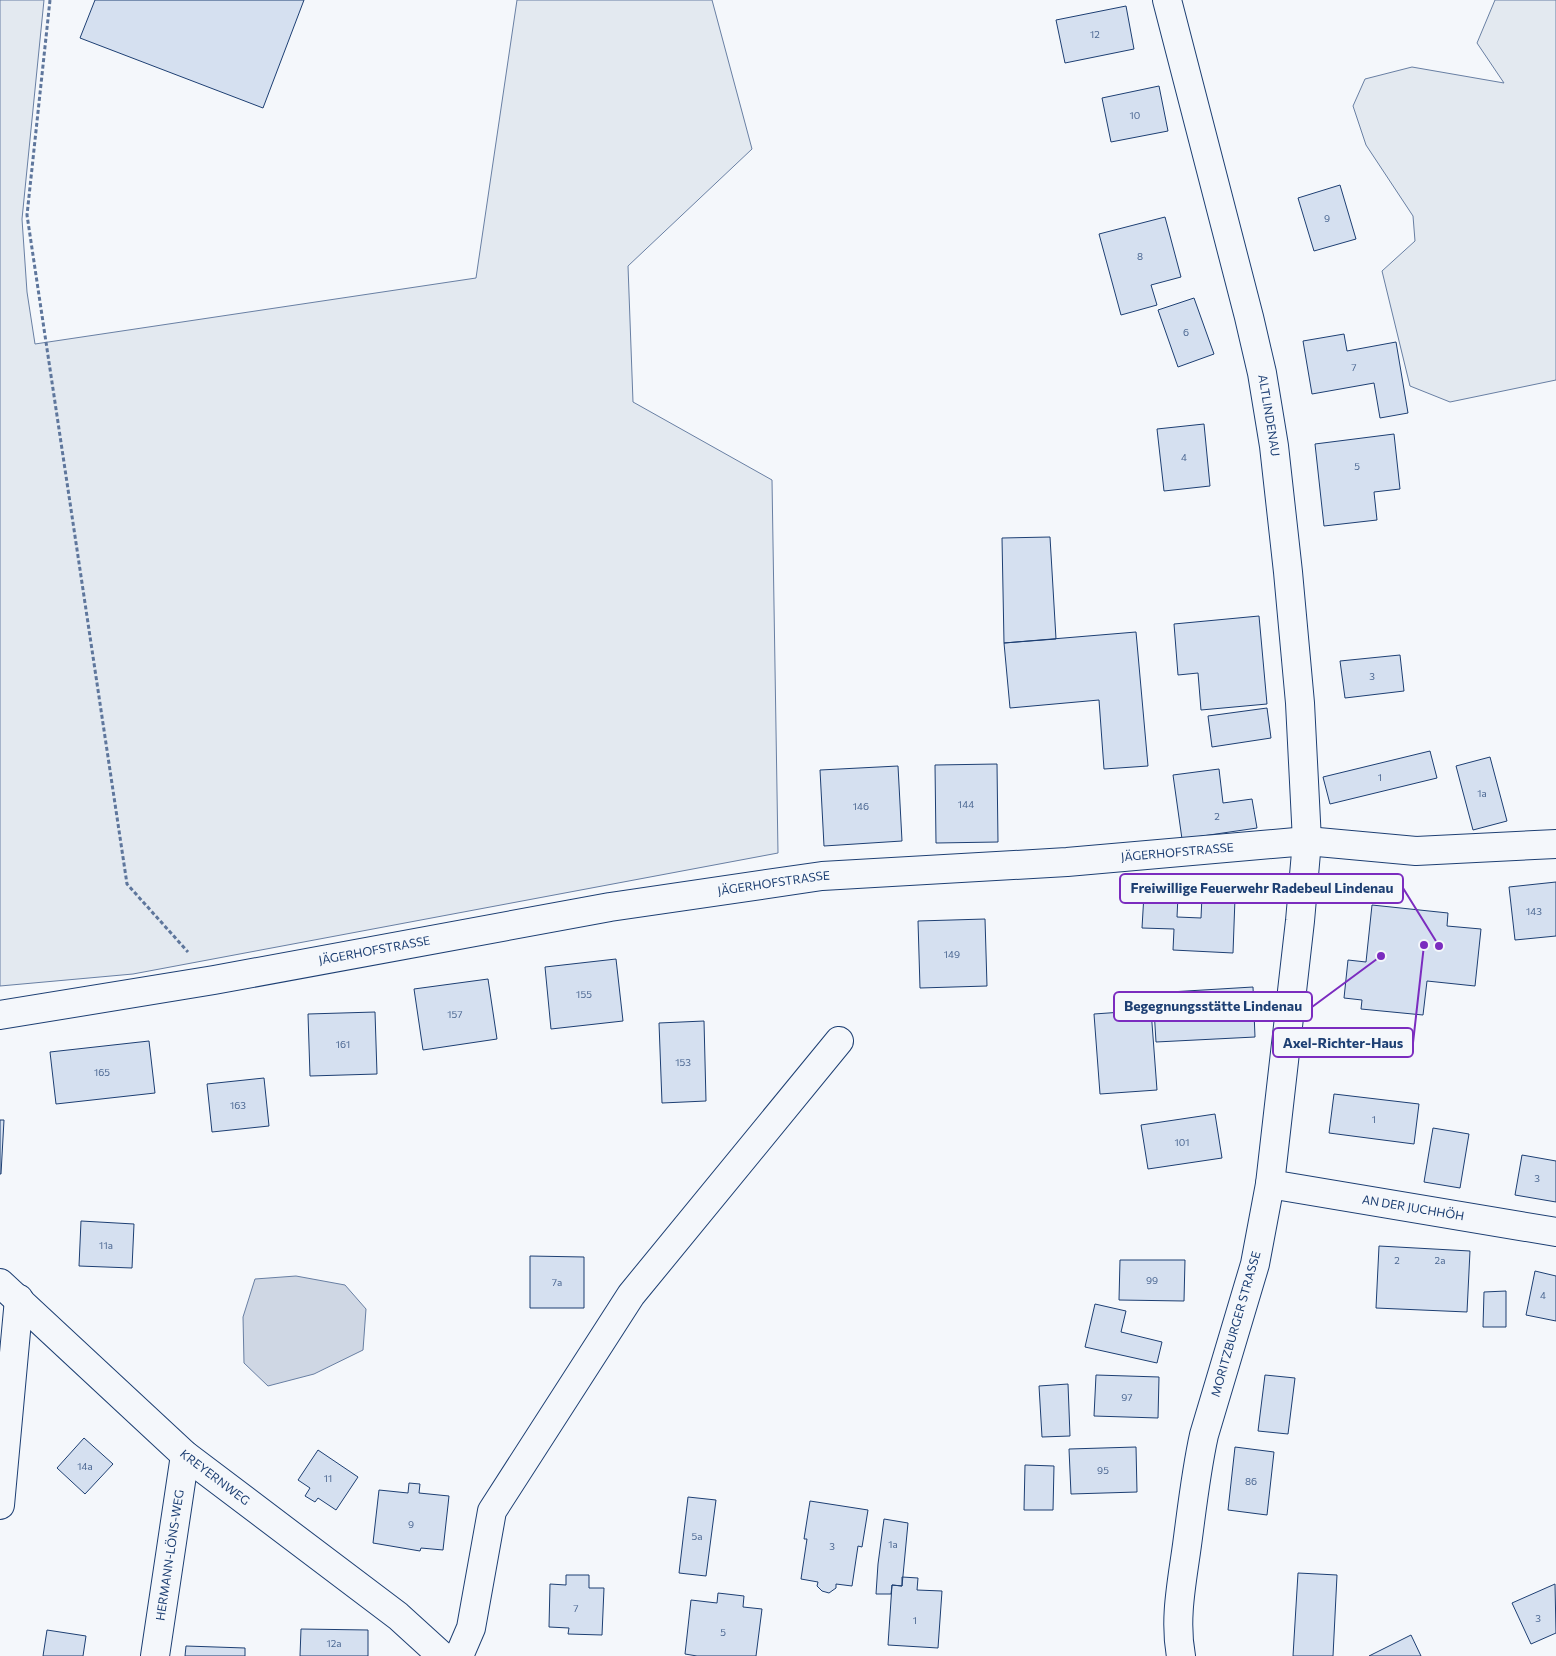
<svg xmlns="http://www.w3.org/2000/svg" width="1556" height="1656" font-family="Commissioner,sans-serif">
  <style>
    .green { fill: #e3e9f0; stroke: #687fa3 }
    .water { fill: #cfd7e4; stroke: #687fa3 }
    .building { fill: #d5e0f0; stroke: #1d3f73 }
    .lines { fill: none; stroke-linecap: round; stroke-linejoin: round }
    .minor-casing { stroke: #1d3f73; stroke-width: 30 }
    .path { stroke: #5e769c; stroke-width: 3; stroke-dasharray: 4 2.5; stroke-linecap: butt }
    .minor { stroke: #f4f7fb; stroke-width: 28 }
    .labels { text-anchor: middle; stroke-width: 4; stroke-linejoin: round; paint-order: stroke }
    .number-label { font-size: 10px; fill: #4b6792 }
    .street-label { font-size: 12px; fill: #1d3f73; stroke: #f4f7fb }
    .leader { fill: none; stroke: #7b2cbf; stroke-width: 2 }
    .callout-dot { fill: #7b2cbf; stroke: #f4f7fb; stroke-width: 2 }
    .callout { fill: #f4f7fb; stroke: #7b2cbf; stroke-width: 2 }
    .callout-label { font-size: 14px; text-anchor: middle; font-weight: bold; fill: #1d3f73 }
  </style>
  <rect width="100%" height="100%" fill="#f4f7fb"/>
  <path class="green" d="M0,0H44L22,219L27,292L35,344L476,278L517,0H712L752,149L628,266L633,402L772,480L778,853L133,974L0,986Z
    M1495,0H1556V380L1450,402L1410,386L1382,271L1415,241L1413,216L1366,145L1353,106L1365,79L1412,67L1504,83L1477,43Z"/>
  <path class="water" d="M296,1276L345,1285L366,1309L363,1350L314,1374L268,1386L244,1363L243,1317L255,1279Z"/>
  <path class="building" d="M95,0H304L263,108L80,38Z
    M1126,6L1134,49L1065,63L1056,20Z
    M1159,86L1168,131L1111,142L1102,98Z
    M1340,185L1356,239L1314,251L1298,198Z
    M1165,217L1181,277L1151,285L1157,305L1121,315L1099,234Z
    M1194,298L1214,354L1178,367L1158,310Z
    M1344,334L1347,351L1396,342L1408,413L1380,418L1374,383L1312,394L1303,341Z
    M1204,424L1210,486L1164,491L1157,429Z
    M1394,434L1400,489L1374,492L1377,520L1324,526L1315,444Z
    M1050,537L1056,639L1004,643L1002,538Z
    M1259,616L1267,704L1201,710L1198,673L1178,675L1174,624Z
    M1136,632L1148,766L1104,769L1099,700L1010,708L1004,643Z
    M1400,655L1404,691L1345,698L1340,661Z
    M1267,708L1271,738L1212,747L1208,716Z
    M1430,751L1437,778L1330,804L1323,777Z
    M1490,757L1507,821L1473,830L1456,766Z
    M997,764L998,842L936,843L935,765Z
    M898,766L902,841L824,846L820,770Z
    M1219,769L1223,803L1252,799L1257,828L1182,839L1173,775Z
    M1556,882V936L1515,940L1509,887Z
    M1144,894L1178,896L1177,917L1201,918L1202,896L1235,898L1233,953L1173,950L1174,929L1142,928Z
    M1372,905L1448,913L1447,926L1481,929L1475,986L1427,981L1423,1015L1361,1009L1362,1000L1344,998L1348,960L1366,962Z
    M985,919L987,986L920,988L918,921Z
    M616,959L623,1021L551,1029L545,967Z
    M488,979L497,1039L423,1050L414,989Z
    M1253,987L1255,1037L1156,1042L1153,993Z
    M1151,1010L1157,1090L1100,1094L1094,1014Z
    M375,1012L377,1074L310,1076L308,1014Z
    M704,1021L706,1101L662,1103L659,1023Z
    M149,1041L155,1093L56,1104L50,1052Z
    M264,1078L269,1126L212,1132L207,1084Z
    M1334,1094L1419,1104L1414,1144L1329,1133Z
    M1215,1114L1222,1158L1148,1169L1141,1125Z
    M0,1120H4L1,1174H0Z
    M1433,1128L1469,1134L1460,1188L1424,1182Z
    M1522,1155L1556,1161V1202L1515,1195Z
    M81,1221L134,1224L132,1268L79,1266Z
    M1379,1246L1470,1251L1467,1312L1376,1308Z
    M530,1256L584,1257V1308H530Z
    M1120,1260H1185L1184,1301L1119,1300Z
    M1535,1271L1556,1276V1321L1526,1315Z
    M1506,1291V1327H1483L1484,1292Z
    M1095,1304L1126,1311L1121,1332L1162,1342L1157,1363L1085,1347Z
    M1096,1375L1159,1377L1158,1418L1094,1416Z
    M1265,1375L1295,1378L1288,1434L1258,1431Z
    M1068,1384L1070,1436L1042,1437L1039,1386Z
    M84,1438L113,1464L85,1494L57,1468Z
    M1136,1447L1137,1492L1071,1494L1069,1449Z
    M1235,1447L1274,1452L1267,1515L1228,1510Z
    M318,1450L358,1477L336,1510L318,1498L315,1502L305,1496L310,1488L298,1480Z
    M1025,1465L1054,1466L1053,1510H1024Z
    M409,1483L420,1484L419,1493L449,1496L443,1550L421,1548L420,1551L373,1543L379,1490L408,1493Z
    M688,1497L716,1500L706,1576L679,1573Z
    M810,1501L868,1510L862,1547L858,1546L852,1586L836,1584V1588L829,1593L822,1591L817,1586L818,1582L801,1579L807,1539H804Z
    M884,1519L908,1523L902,1586L892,1585L891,1594H876L878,1564Z
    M1298,1573L1337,1575L1333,1656H1293Z
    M566,1575H589V1588H604L602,1635L568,1634L569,1628L549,1627L550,1584L566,1585Z
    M902,1577L918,1578L917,1590L942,1591L938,1648L888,1645L892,1585L902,1586Z
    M1555,1584L1556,1633L1531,1644L1512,1603Z
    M718,1593L744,1596L743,1607L762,1609L756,1656H697L685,1654L691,1600L717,1603Z
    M301,1629L368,1630V1656H300Z
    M47,1630L86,1636L83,1656H43Z
    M1411,1635L1421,1656H1369Z
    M186,1646L245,1648V1656H185Z"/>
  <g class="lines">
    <defs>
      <g id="minor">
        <path id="s1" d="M1167,0L1249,317L1262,373L1274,446L1288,572L1300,703L1307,841L1300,921L1270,1184L1255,1264L1204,1435C1196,1471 1192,1508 1187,1545C1182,1582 1174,1619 1181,1656"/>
        <path id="s2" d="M0,1015L214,980L610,907L822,876L1067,862L1307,841L1416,851L1556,844"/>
        <path id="s3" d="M1270,1184L1556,1232"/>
        <path id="s4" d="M0,1283L185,1455L398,1616L442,1656"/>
        <path d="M0,1505L19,1299"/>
        <path id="s5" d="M155,1656L185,1455"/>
        <path d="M459,1656L471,1628L492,1511L631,1295L839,1041"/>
      </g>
    </defs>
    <use href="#minor" class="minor-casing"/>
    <path class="path" d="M50,0L27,215L127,884L188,952"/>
    <use href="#minor" class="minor"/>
  </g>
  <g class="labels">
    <g class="number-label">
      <text x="1095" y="38">12</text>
      <text x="1135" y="119">10</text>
      <text x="1327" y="222">9</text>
      <text x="1140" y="260">8</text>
      <text x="1186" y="336">6</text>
      <text x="1354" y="371">7</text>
      <text x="1184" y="461">4</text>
      <text x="1357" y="470">5</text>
      <text x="1372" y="680">3</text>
      <text x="1380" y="781">1</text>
      <text x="1482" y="797">1a</text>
      <text x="966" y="808">144</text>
      <text x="861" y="810">146</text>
      <text x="1217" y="820">2</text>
      <text x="1534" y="915">143</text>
      <text x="952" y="958">149</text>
      <text x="584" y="998">155</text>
      <text x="455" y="1018">157</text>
      <text x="343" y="1048">161</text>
      <text x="683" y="1066">153</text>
      <text x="102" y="1076">165</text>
      <text x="238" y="1109">163</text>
      <text x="1374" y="1123">1</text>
      <text x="1182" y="1146">101</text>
      <text x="1537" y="1182">3</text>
      <text x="106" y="1249">11a</text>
      <text x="1397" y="1264">2</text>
      <text x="1440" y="1264">2a</text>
      <text x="1152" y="1284">99</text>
      <text x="557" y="1286">7a</text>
      <text x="1543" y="1299">4</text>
      <text x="1127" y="1401">97</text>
      <text x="85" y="1470">14a</text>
      <text x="1103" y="1474">95</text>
      <text x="328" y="1482">11</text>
      <text x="1251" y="1485">86</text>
      <text x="411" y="1528">9</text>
      <text x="697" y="1540">5a</text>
      <text x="893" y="1548">1a</text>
      <text x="832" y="1550">3</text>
      <text x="576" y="1612">7</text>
      <text x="1538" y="1622">3</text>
      <text x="915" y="1624">1</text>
      <text x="723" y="1636">5</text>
      <text x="334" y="1647">12a</text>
    </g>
    <g class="street-label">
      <text dy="4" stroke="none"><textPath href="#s1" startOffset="428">ALTLINDENAU</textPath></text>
      <text dy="4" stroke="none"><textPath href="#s2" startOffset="1190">JÄGERHOFSTRASSE</textPath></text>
      <text dy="4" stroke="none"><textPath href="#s2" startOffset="785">JÄGERHOFSTRASSE</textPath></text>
      <text dy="4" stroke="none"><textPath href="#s2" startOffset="380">JÄGERHOFSTRASSE</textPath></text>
      <text dy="4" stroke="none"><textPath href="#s3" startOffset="145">AN DER JUCHHÖH</textPath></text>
      <text transform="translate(1236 1324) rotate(-74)" y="4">MORITZBURGER STRASSE</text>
      <text dy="4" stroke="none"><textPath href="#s4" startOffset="290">KREYERNWEG</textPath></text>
      <text dy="4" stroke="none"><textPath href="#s5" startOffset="102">HERMANN-LÖNS-WEG</textPath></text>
    </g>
  </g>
  <path class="leader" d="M1439 946L1403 888M1381 956L1312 1007M1424 945L1413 1043"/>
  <g class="callout-dot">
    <circle cx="1439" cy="946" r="5"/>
    <circle cx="1381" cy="956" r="5"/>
    <circle cx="1424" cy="945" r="5"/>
  </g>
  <g class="callout">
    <rect x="1120" y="874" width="283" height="29" rx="5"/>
    <rect x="1114" y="992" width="198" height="29" rx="5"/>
    <rect x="1273" y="1028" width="140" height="29" rx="5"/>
  </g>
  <g class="callout-label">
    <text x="1262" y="893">Freiwillige Feuerwehr Radebeul Lindenau</text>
    <text x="1213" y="1011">Begegnungsstätte Lindenau</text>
    <text x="1343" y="1048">Axel-Richter-Haus</text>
  </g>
</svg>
